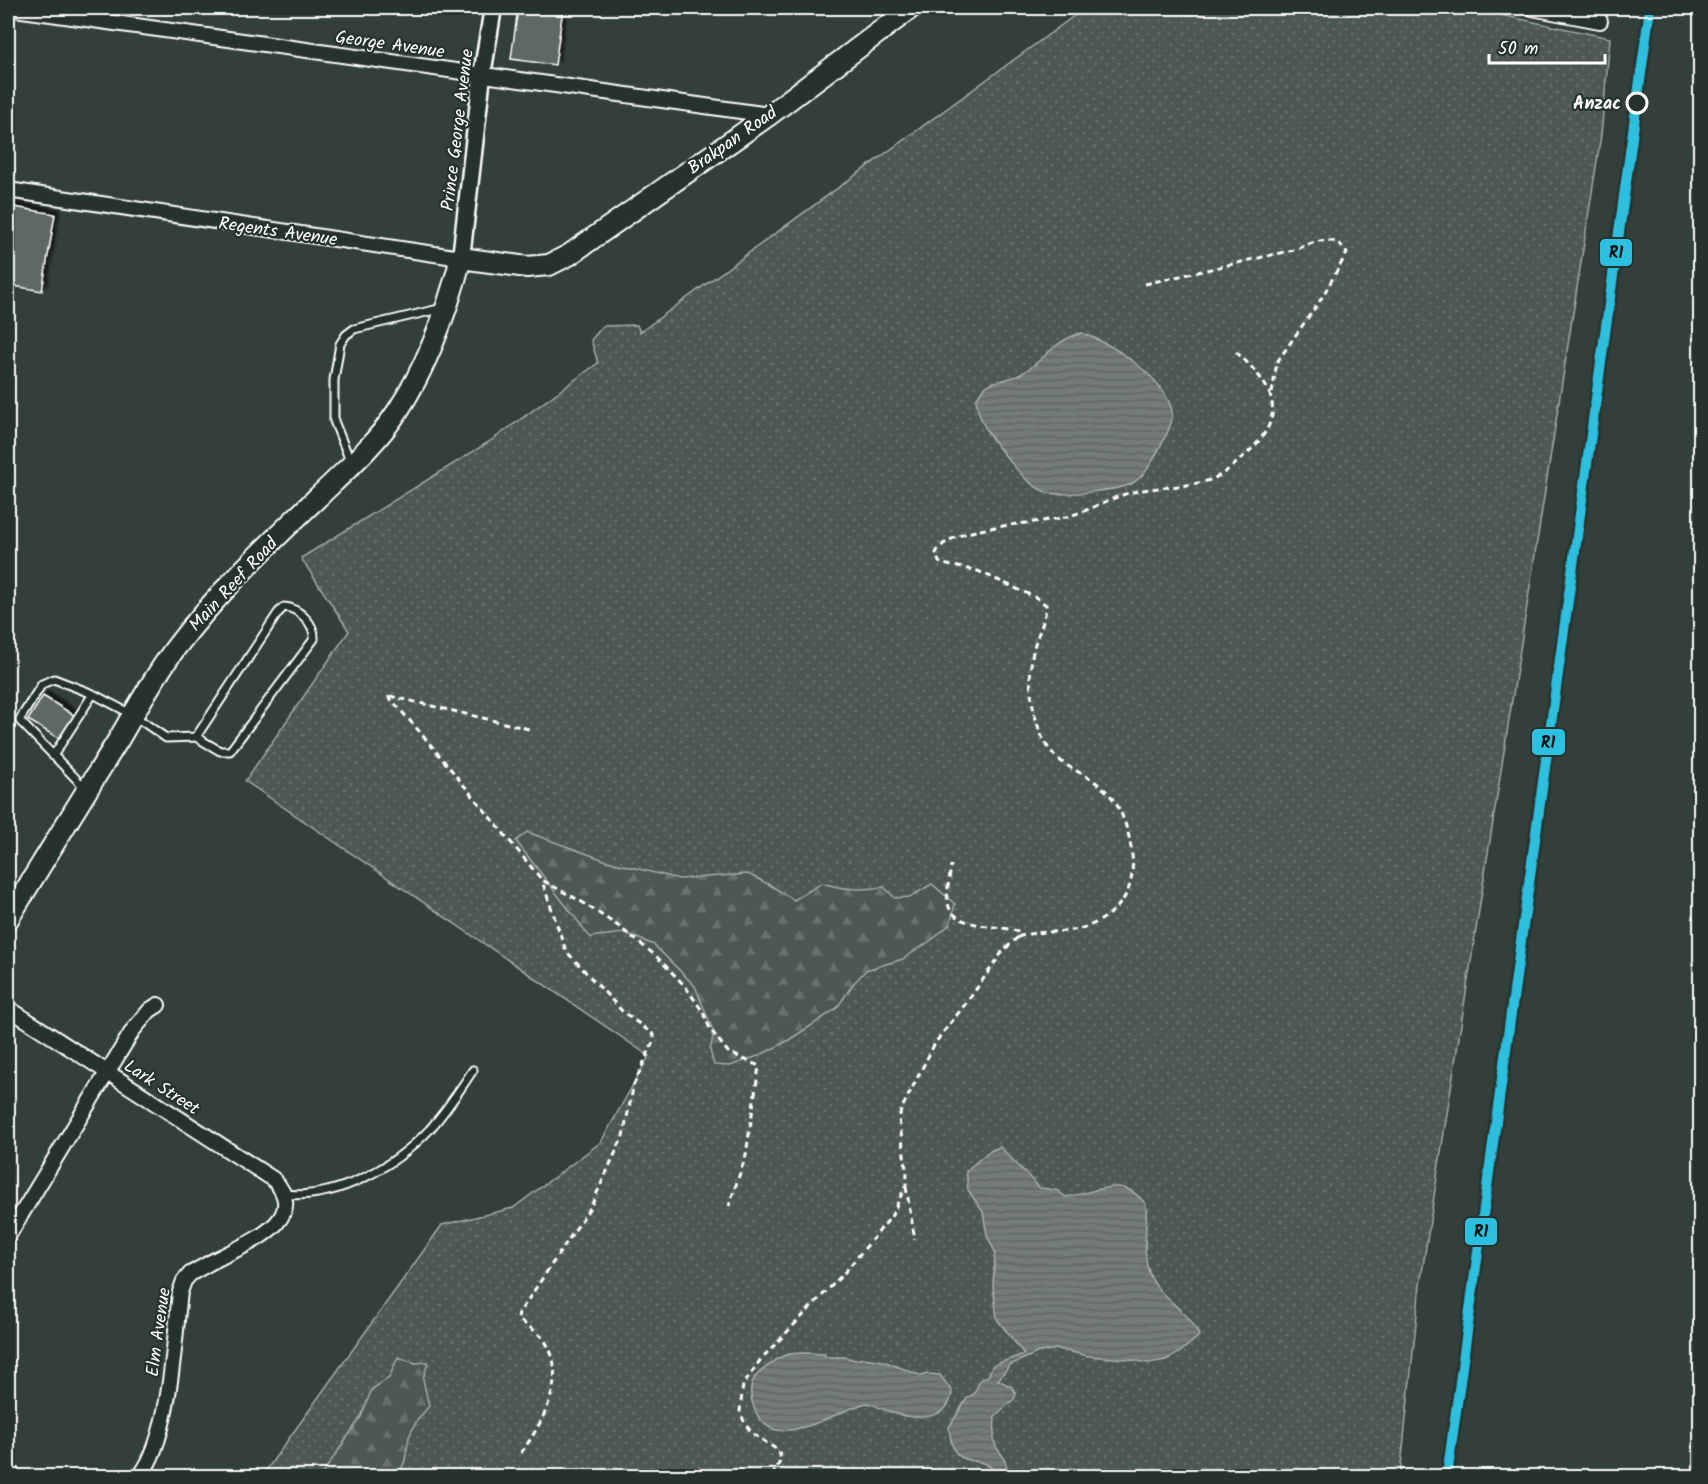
<svg xmlns="http://www.w3.org/2000/svg" width="1708" height="1484" font-family="Kalam,sans-serif">
  <style>
    .grass { fill: url(#grass-dots); stroke: #a6aca9; stroke-width: 1.5 }
    .forest { fill: url(#forest-firs); stroke: #a6aca9; stroke-width: 1.5 }
    .water { fill: url(#water-rules); stroke: #abb0ae; stroke-width: 1.5 }
    .building { fill: #5f6964; stroke: #fff; stroke-width: 1.5; filter: url(#shadow) }
    .lines { fill: none; stroke-linecap: round; stroke-linejoin: round }
    .service-casing { stroke: #fff; stroke-width: 11 }
    .minor-casing { stroke: #fff; stroke-width: 18 }
    .tertiary-casing { stroke: #fff; stroke-width: 21 }
    .secondary-casing { stroke: #fff; stroke-width: 24 }
    .path { stroke: #fff; stroke-width: 3; stroke-dasharray: 6 4.5; stroke-linecap: butt }
    .service { stroke: #26332d; stroke-width: 7 }
    .minor { stroke: #26332d; stroke-width: 14 }
    .tertiary { stroke: #26332d; stroke-width: 16 }
    .secondary { stroke: #26332d; stroke-width: 20 }
    .rail-1-casing { stroke: #26332d; stroke-width: 15 }
    .rail-1 { stroke: #2dbfdf; stroke-width: 10 }
    .stop-dot { fill: #26332d; stroke: #fff; stroke-width: 3 }
    .labels { text-anchor: middle; stroke-width: 4.5; stroke-linejoin: round; paint-order: stroke }
    .street-label { font-size: 18px; fill: #fff; stroke: #26332d }
    .stop-label { font-size: 18px; font-weight: bold; fill: #fff; stroke: #26332d; text-anchor: end }
    .line-badge { stroke: #26332d; stroke-width: 2 }
    .pale-badge-label { font-size: 16px; text-anchor: middle; font-weight: bold; fill: #111 }
  </style>
  <defs>
    <pattern id="grass-dots" width="8" height="8" patternUnits="userSpaceOnUse" patternTransform="scale(1.5)"><rect width="8" height="8" fill="#4d5853"/><path d="M2 2h.1M6 6h.1" fill="none" stroke="#68716d" stroke-width="1.8" stroke-linecap="round"/></pattern>
    <pattern id="forest-firs" width="22" height="20" patternUnits="userSpaceOnUse" patternTransform="scale(1.5)"><rect width="22" height="20" fill="#4d5853"/><path d="M5 1l3.5 6h-7zM16 11l3.5 6h-7z" fill="#68716d"/></pattern>
    <pattern id="water-rules" width="6" height="5" patternUnits="userSpaceOnUse" patternTransform="scale(1.5)"><rect width="6" height="5" fill="#737b78"/><path d="M0 2.5h6" fill="none" stroke="#606462"/></pattern>
    <filter id="shadow"><feDropShadow dx="4.5" dy="-4.5" stdDeviation="1.5" flood-color="#0009"/></filter>
  </defs>
  <rect width="100%" height="100%" fill="#333f3a"/>
  <filter id="ink" filterUnits="userSpaceOnUse"><feTurbulence type="fractalNoise" baseFrequency=".0167" numOctaves="2"/><feDisplacementMap in="SourceGraphic" scale="12" xChannelSelector="R" yChannelSelector="G"/><feConvolveMatrix kernelMatrix="1 2 1 2 8 2 1 2 1" color-interpolation-filters="sRGB"/></filter>
  <g filter="url(#ink)">
    <path class="grass" d="M1085,8H1467L1610,38L1601,135L1420,1285L1400,1476H262L442,1225L513,1208L601,1142L649,1056L245,781L349,631L301,558L492,440L598,363L591,340L603,326L637,325L640,332Z"/>
    <path class="forest" d="M527,832L607,861L679,879L748,874L770,885L794,900L822,883C845,890 860,890 884,887L895,898L910,897L932,884L955,904L950,924L933,939L903,959L866,970L853,984L837,1008L809,1027L784,1043L758,1056L730,1066L714,1065L710,1050L714,1033L695,986L654,945L625,933L590,937L516,841Z
      M398,1357L415,1363L428,1362L423,1379L429,1406L416,1422L409,1437L405,1460L399,1476H321L361,1417L372,1389L389,1378Z"/>
    <path class="water" d="M1082,333C1112,344 1164,376 1172,411C1174,422 1166,435 1161,445C1154,459 1146,476 1131,484C1119,490 1063,496 1050,493C1032,489 1019,472 1008,459C993,441 979,424 976,400C987,377 1000,384 1019,375C1045,362 1051,341 1082,333Z
      M1000,1147L1040,1188L1056,1190L1066,1197C1098,1192 1123,1173 1146,1205C1148,1228 1141,1253 1150,1275C1160,1300 1190,1310 1199,1336L1179,1353L1166,1360L1148,1363L1127,1359L1088,1356L1058,1349L1039,1352L1010,1365L998,1380L1012,1387L1016,1394L1014,1399L995,1416L994,1439L996,1447L1002,1455L1011,1476H997C988,1455 968,1466 957,1454C951,1448 950,1435 949,1427L967,1398L974,1394L980,1380L988,1376L993,1365L1024,1354L997,1319L993,1286L995,1252L987,1235L983,1212L968,1190L966,1171L988,1152Z
      M806,1353L824,1354L826,1357H845L855,1360L864,1358L883,1361L922,1376L927,1374L940,1375L952,1391C950,1423 911,1420 888,1411C880,1409 875,1404 866,1403C839,1411 807,1433 777,1430C758,1428 744,1394 754,1379C756,1374 778,1358 783,1356C790,1353 799,1353 806,1353Z"/>
    <path class="building" d="M518,8H563L555,65L511,59Z
      M8,206L55,214L42,291L8,285Z
      M43,696L75,716L61,740L28,720Z"/>
    <g class="lines">
      <defs>
        <path id="service" d="M351,463L334,421V380L340,344L346,335L354,329L443,308
          M53,756L93,694
          M85,788L20,721V719L42,684L54,679L93,694L133,715L166,738L196,737L220,751H230L314,639C315,624 299,608 284,607L278,613L196,737
          M284,1194C337,1200 394,1167 430,1129C446,1111 460,1090 473,1070"/>
        <path id="minor" d="M8,8L769,115
          M1532,8L1600,21
          M8,190L461,258
          M8,1008L273,1179C311,1218 251,1242 223,1256C212,1261 201,1268 190,1274L184,1281L180,1292C174,1342 170,1438 140,1476
          M8,1236L133,1030L150,1010L158,1005
          M8,1468L13,1476"/>
        <path id="tertiary" d="M461,258L482,75L493,8"/>
        <path id="secondary" d="M8,919C44,860 80,801 117,742C136,710 154,676 177,646C218,592 268,545 317,498C345,471 375,445 397,412C428,365 447,312 461,258L527,267L549,265L569,255L769,115L911,8"/>
      </defs>
      <use href="#service" class="service-casing"/>
      <use href="#minor" class="minor-casing"/>
      <use href="#tertiary" class="tertiary-casing"/>
      <use href="#secondary" class="secondary-casing"/>
      <path class="path" d="M1145,284L1298,249C1314,241 1336,233 1347,253L1321,299L1277,362L1272,393
        M388,696L420,732L542,880L582,902L618,926L656,956L685,986L703,1012L710,1029L728,1052L759,1066L746,1155L729,1206
        M390,696L529,729
        M1018,937C1043,928 1068,936 1093,924C1131,906 1138,876 1129,837C1125,821 1119,804 1107,792C1081,766 1054,771 1039,729C1030,703 1027,671 1035,644C1039,631 1046,618 1046,605L1037,598L978,571L943,564L939,562L936,553C949,524 1040,525 1069,516C1091,510 1111,497 1133,492C1158,486 1185,488 1210,480C1223,475 1233,466 1243,457C1289,417 1277,389 1236,352
        M906,1187L915,1240
        M521,1453C542,1424 570,1375 544,1340C537,1331 527,1326 518,1319L519,1313L591,1206L623,1136L634,1084L654,1040V1035L622,1011L566,951L542,881
        M772,1476L781,1460L779,1451L753,1434L745,1424L740,1411L743,1385L761,1359L844,1273L891,1217L906,1185L907,1175L899,1119L901,1110L935,1043L970,998L1003,951L1018,937L1017,931C998,925 957,928 949,907C945,895 950,877 951,865"/>
      <use href="#service" class="service"/>
      <use href="#minor" class="minor"/>
      <use href="#tertiary" class="tertiary"/>
      <use href="#secondary" class="secondary"/>
      <defs>
        <path id="rail-1" d="M1447,1476L1650,8"/>
      </defs>
      <use href="#rail-1" class="rail-1-casing"/>
      <use href="#rail-1" class="rail-1"/>
    </g>
  </g>
  <circle class="stop-dot" cx="1637" cy="103" r="10"/>
  <g class="labels">
    <g class="street-label">
      <text transform="translate(390 44) rotate(8)" y="6">George Avenue</text>
      <text transform="translate(457 130) rotate(-83)" y="6">Prince George Avenue</text>
      <text transform="translate(732 140) rotate(-35)" y="6">Brakpan Road</text>
      <text transform="translate(278 231) rotate(8)" y="6">Regents Avenue</text>
      <text transform="translate(233 584) rotate(-47)" y="6">Main Reef Road</text>
      <text transform="translate(162 1087) rotate(33)" y="6">Lark Street</text>
      <text transform="translate(158 1332) rotate(-82)" y="6">Elm Avenue</text>
    </g>
    <g class="stop-label">
      <text x="1621" y="109">Anzac</text>
    </g>
  </g>
  <g class="line-badge">
    <rect x="1599" y="238" width="34" height="29" rx="6" fill="#2dbfdf"/>
    <rect x="1531" y="728" width="35" height="28" rx="6" fill="#2dbfdf"/>
    <rect x="1464" y="1217" width="34" height="29" rx="6" fill="#2dbfdf"/>
  </g>
  <g class="pale-badge-label">
    <text x="1616" y="258">R1</text>
    <text x="1548" y="748">R1</text>
    <text x="1481" y="1237">R1</text>
  </g>
  <rect width="1708" height="1484" fill="none" stroke="#26332d" stroke-width="30"/>
  <rect x="15" y="15" width="1678" height="1454" fill="none" stroke="#fff" stroke-width="2" filter="url(#ink)"/>
  <path d="M1489 54v9h116v-9" fill="none" stroke="#ffffff" stroke-width="3"/>
  <text x="1498" y="54" font-size="18" fill="#ffffff" stroke="#26332d" stroke-width="4.5" paint-order="stroke">50 m</text>
</svg>
